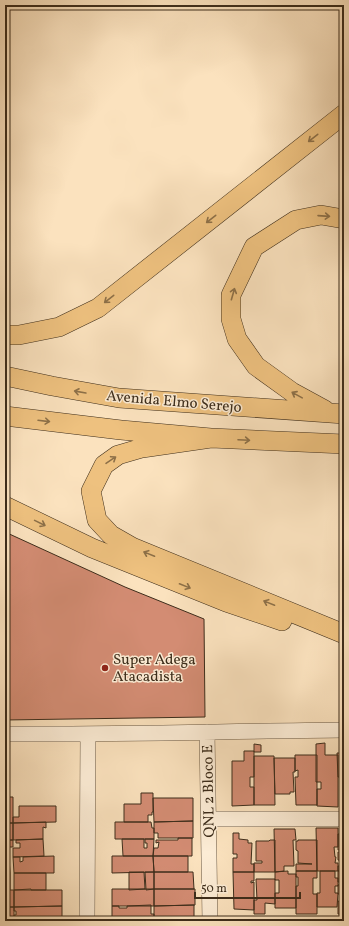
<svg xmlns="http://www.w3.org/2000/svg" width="349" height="926" font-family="Vollkorn,serif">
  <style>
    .building { fill: #d38c73; stroke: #3d2d1b }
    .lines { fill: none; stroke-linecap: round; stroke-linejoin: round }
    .minor-casing { stroke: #6c5a44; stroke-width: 16 }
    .major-casing { stroke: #3d2d1b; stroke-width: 20 }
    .minor { stroke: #fcecd5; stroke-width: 15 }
    .major { stroke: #eec17f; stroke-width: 19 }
    .oneway { stroke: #8d7048 }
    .poi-dot { fill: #8f2418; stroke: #fcecd5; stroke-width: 1.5 }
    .labels { text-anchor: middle; stroke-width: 3; stroke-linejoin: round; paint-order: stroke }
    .street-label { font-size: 15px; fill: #3d2d1b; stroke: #fcecd5 }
    .poi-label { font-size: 15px; fill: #3d2d1b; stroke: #fcecd5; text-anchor: start }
  </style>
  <rect width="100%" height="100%" fill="#fbe2be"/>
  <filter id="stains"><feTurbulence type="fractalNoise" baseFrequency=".005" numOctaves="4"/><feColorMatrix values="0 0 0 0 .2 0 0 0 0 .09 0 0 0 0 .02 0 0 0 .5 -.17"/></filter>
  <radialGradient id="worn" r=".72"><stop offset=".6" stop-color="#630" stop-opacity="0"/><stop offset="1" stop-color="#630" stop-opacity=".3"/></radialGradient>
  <path class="building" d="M5,532L125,587L204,619L205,717L5,720Z
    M325,743V755H338V807L317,806V789H321V782H316V744Z
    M254,744L261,745V752H254Z
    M244,751H254V777H250V787H254V805L232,806V761H244Z
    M337,753H344V794L343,792H340V777H338Z
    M295,755H317V805H296L295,777H298V770L295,771Z
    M254,756H274L275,805H254Z
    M274,758H295V772H293L294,792H290V794H275Z
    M141,793H153V812H152V815H148V822H124V804H141Z
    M5,797H13V823H5Z
    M153,798H193V821L154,822Z
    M19,806H56V822L13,823V817H19Z
    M193,821V838H158V833H154V822Z
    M46,822V828L43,827V839L13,840V823Z
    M115,822H151L152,828H154V839H115Z
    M5,823H13V840H5Z
    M316,828H338V847H334L335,857H336L335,863H338V871H317Z
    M274,829H295L296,840H293L294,866H284V871L275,872Z
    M233,833H239V839L248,840V843H252L251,864H254V872H233V858H237V854H233Z
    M338,834H344V861L338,860V852H340V850H338Z
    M178,838H192V856H153L154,848H158L159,842L156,843V840H178Z
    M43,839L44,856L13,857V848H20V843H16V840Z
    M122,839H144V848H147V843H145V839H154L153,856H123Z
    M5,840H13V847H9V857H5Z
    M270,840H275V872H254V863H262V861H256V841H269Z
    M298,840H317V871H296V864H312L298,863V851L296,850V841H298Z
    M54,856V873H14L13,857H20V862L23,861V857Z
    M112,856H153L154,872L112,873Z
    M153,856H188V872H154Z
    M5,857H9L10,873H5Z
    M338,866H344V871H338Z
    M288,871V874H296V908H275V893H279V880H275V872Z
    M296,871H317V878H313V894H317V914H296V886H298V877H296Z
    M320,871H335V878H338V886H335V893H338L337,907H317V893H320Z
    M338,871H344V914H338V901L341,902V894H338V885L341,884V882H338Z
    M129,872H144L145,889L129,890Z
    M145,872H154V889L146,890Z
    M154,872H193L194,889H154Z
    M233,872H254V881H251V883L254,882V910L234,909Z
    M5,873H10V890H5Z
    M14,873H46V890H31V889L14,890Z
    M256,879H275V904L265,903V914H254V900H257Z
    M112,889H154V906H112Z
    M154,889H195V905L154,906Z
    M5,890H14V907H5Z
    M14,890H62V906L14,907Z
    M151,905V914H154V921H112V906H119V908H127V906Z
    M194,905V921H154V906Z
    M62,906V921H14V915H16V911H14V907Z
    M7,907H14V921H5V909H7Z"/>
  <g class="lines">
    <defs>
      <path id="minor" d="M207,732L210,921
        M5,734C118,735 231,731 344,730
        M208,819H344
        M87,921L88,735"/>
      <path id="major" d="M5,335H19L59,327L98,308L344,114
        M5,376L52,386L119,398L344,414
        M325,410L292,392L256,366L237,339L231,319V295L254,247L296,220L321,215L344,219
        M5,416L121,430L211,438L344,444
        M211,438L142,448L118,455L104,465L91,491L97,520L111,535L132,547L344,634
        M5,506L92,548L226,602L282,621"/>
    </defs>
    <use href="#minor" class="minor-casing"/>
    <use href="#major" class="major-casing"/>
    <use href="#minor" class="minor"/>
    <use href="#major" class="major"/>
  </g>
  <defs><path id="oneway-shaft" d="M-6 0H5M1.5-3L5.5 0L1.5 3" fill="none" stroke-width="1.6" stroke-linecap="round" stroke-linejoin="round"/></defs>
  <g class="oneway">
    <use href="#oneway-shaft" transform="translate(313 138) rotate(142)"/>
    <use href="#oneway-shaft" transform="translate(324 216) rotate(4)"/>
    <use href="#oneway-shaft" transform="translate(211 219) rotate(142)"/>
    <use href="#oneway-shaft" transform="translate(233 294) rotate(-74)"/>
    <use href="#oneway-shaft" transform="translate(109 299) rotate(142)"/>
    <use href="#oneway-shaft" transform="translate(80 392) rotate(-170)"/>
    <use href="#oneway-shaft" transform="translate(297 395) rotate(-151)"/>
    <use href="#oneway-shaft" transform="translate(44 421) rotate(7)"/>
    <use href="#oneway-shaft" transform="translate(244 440) rotate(3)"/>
    <use href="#oneway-shaft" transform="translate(111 460) rotate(-34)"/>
    <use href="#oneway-shaft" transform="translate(40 523) rotate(26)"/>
    <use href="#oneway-shaft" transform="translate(149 554) rotate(-158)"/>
    <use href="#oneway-shaft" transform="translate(185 586) rotate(22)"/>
    <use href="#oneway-shaft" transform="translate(269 603) rotate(-158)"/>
  </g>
  <circle class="poi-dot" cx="105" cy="668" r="4"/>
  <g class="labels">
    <g class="street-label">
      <text transform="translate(174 401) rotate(5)" y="5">Avenida Elmo Serejo</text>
      <text transform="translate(208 791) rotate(-91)" y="5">QNL 2 Bloco E</text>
    </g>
    <g class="poi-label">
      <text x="113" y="664">Super Adega<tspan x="113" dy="17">Atacadista</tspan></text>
    </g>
  </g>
  <rect width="349" height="926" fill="none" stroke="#fbe2be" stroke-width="20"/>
  <rect x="6" y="6" width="337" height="914" fill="none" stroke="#3d2d1b" stroke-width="2"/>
  <rect x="10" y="10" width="329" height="906" fill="none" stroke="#3d2d1b"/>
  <path d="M195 892v6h105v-6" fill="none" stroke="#3d2d1b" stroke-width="2"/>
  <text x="201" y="892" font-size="12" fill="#3d2d1b" stroke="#fcecd5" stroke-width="3" paint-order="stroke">50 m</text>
  <rect width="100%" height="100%" filter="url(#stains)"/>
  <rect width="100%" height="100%" fill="url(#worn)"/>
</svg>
